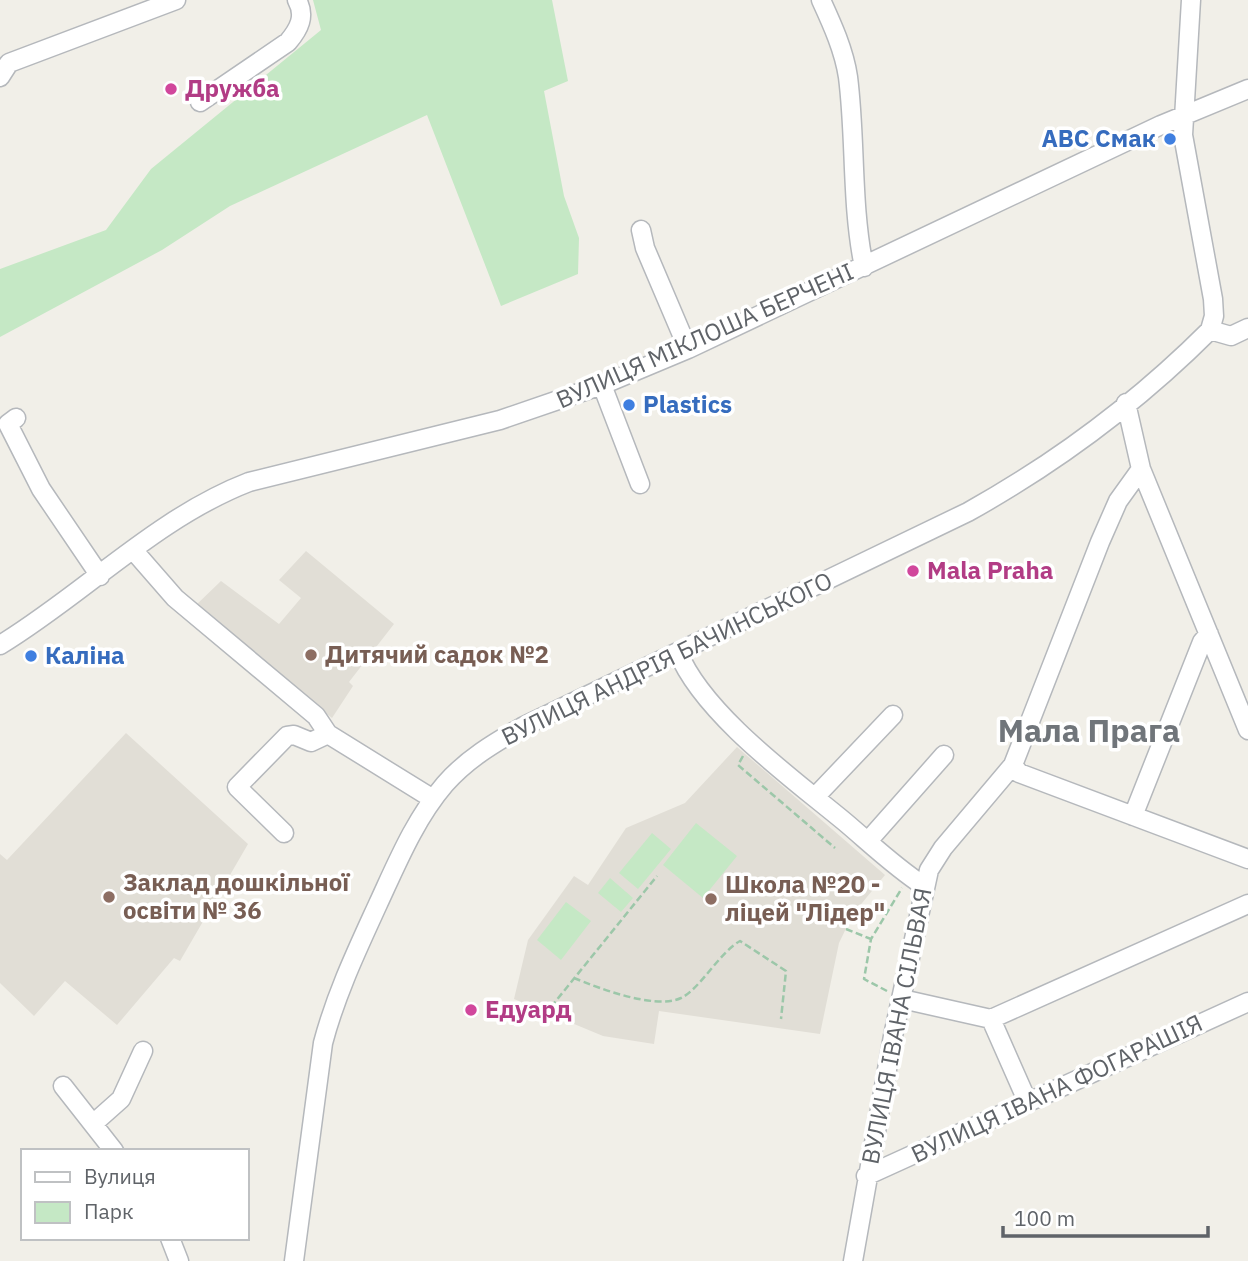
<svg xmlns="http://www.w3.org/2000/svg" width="1248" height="1261" font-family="'IBM Plex Sans',sans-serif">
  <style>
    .education { fill: #e1ded6 }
    .green { fill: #c5e8c5 }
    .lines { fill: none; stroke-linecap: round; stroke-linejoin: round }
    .minor-casing { stroke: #b5b8bc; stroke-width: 21 }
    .path { stroke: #9cc7a9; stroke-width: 2.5; stroke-dasharray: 7 3.5; stroke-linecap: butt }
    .minor { stroke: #fff; stroke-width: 18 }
    .hotel-dot { fill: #d1479c; stroke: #fff; stroke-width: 2.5 }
    .shop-dot { fill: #3f7fe0; stroke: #fff; stroke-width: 2.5 }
    .education-dot { fill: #8d6e63; stroke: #fff; stroke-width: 2.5 }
    .labels { text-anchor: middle; stroke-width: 7; stroke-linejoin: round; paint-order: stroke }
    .hotel-label { font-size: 24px; font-weight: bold; fill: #b23c85; stroke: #fff; text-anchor: start }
    .shop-label { font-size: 24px; font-weight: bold; fill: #366cbe; stroke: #fff; text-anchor: start }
    .street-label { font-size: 24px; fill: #5f6368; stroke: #fff }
    .education-label { font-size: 24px; font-weight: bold; fill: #785e54; stroke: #fff; text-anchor: start }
    .district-label { font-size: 32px; font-weight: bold; fill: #70757a; stroke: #fff }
  </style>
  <rect width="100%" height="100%" fill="#f1efe8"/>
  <path class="education" d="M306,551L394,624L349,682L353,686L332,718L194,607L221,581L279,624L301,598L279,580Z
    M126,733L248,844L180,961L174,958L117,1025L65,981L34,1016L0,983V854L7,860Z
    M737,747L885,875L853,914L839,943L820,1034L659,1011L654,1044L603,1036L514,999L528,940L574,876L588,885L626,828L685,803Z"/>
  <path class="green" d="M313,0H552L568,81L544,91L564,196L579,238L578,274L501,306L427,115L230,206L162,250L0,337V269L106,230L151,169L321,30Z
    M696,823L737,856L703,898L663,865Z
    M652,833L671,849L638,889L619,873Z
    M610,878L633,898L621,912L598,893Z
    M566,902L591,921L561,960L537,940Z"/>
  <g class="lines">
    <defs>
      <path id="minor" d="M821,0C832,24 844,50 848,77C856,140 851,204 864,267
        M1191,0L1183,135L1213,299L1214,316L1210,330
        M0,77L9,63L176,0
        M200,102L288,42C299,29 306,16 297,0
        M641,230L645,248L688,349
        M602,385L640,484
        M1126,403L1141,469L1248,730
        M16,418L8,424L41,489L100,576
        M134,551L175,598L316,716L328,734L433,799
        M0,645C84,594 156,518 249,482L500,420L602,385L688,349L1161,125L1248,89
        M678,652C703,714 793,779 845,822C871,844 896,868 924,886
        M1013,765L1019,773L1248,859
        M815,797L893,715
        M1133,816L1202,642L1209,634
        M284,833L237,787L287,736L294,735L311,742L328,734
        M868,841L944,755
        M902,999L991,1019L1248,904
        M991,1019L1028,1103
        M63,1086L114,1151
        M94,1123L121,1099L143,1051
        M866,1176L1248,1002
        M170,1238L179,1261
        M294,1261L323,1043C336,994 357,950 378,904C397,863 415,819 445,784C467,759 494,743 522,727L968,512C1056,463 1139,401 1210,330L1231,336L1248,328
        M853,1261L893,1036L929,870L943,848L1013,765L1100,542L1118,501L1141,469"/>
    </defs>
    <use href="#minor" class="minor-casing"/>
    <path class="path" d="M743,756L738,765L835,848
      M846,929L871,939
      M574,978C598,988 655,1010 681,998C700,989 719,953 740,941L786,971L781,1019
      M887,991L864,979L871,939L902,888
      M551,1007L657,876"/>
    <use href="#minor" class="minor"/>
  </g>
  <g class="hotel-dot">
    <circle cx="171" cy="89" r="7"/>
    <circle cx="913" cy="571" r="7"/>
    <circle cx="471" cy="1010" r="7"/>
  </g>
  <g class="shop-dot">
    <circle cx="1170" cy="139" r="7"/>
    <circle cx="629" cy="405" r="7"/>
    <circle cx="31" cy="656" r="7"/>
  </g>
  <g class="education-dot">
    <circle cx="311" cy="655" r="7"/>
    <circle cx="109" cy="897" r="7"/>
    <circle cx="711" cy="899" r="7"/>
  </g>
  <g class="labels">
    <g class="hotel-label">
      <text x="185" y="97">Дружба</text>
      <text x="927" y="579">Mala Praha</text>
      <text x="485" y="1018">Едуард</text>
    </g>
    <g class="shop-label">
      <text x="1156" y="147" text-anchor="end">ABC Смак</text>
      <text x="643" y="413">Plastics</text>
      <text x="45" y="664">Калiна</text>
    </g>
    <g class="street-label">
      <text transform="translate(705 336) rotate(-24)" y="8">ВУЛИЦЯ МІКЛОША БЕРЧЕНІ</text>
      <text transform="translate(667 659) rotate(-26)" y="8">ВУЛИЦЯ АНДРІЯ БАЧИНСЬКОГО</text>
      <text transform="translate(897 1026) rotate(-79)" y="8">ВУЛИЦЯ ІВАНА СІЛЬВАЯ</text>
      <text transform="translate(1057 1089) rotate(-25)" y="8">ВУЛИЦЯ ІВАНА ФОГАРАШІЯ</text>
    </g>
    <g class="education-label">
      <text x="325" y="663">Дитячий садок №2</text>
      <text x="123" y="891">Заклад дошкільної<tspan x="123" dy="28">освіти № 36</tspan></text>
      <text x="725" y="893">Школа №20 -<tspan x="725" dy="28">ліцей "Лідер"</tspan></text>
    </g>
    <g class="district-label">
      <text x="1089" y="742">Мала Прага</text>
    </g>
  </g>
  <rect x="21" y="1149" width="228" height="91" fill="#ffffff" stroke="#bfc1c3" stroke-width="2"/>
  <rect x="35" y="1172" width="35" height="10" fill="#ffffff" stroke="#bfc1c3" stroke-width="2"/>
  <text x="84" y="1184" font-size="21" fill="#5f6368">Вулиця</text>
  <rect x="35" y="1202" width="35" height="21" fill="#c5e8c5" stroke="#bfc1c3" stroke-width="2"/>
  <text x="84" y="1219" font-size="21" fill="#5f6368">Парк</text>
  <path d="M1003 1226v10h205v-10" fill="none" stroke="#5f6368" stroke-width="3.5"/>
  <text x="1014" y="1226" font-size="21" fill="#5f6368" stroke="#ffffff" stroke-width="5" paint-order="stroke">100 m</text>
</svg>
